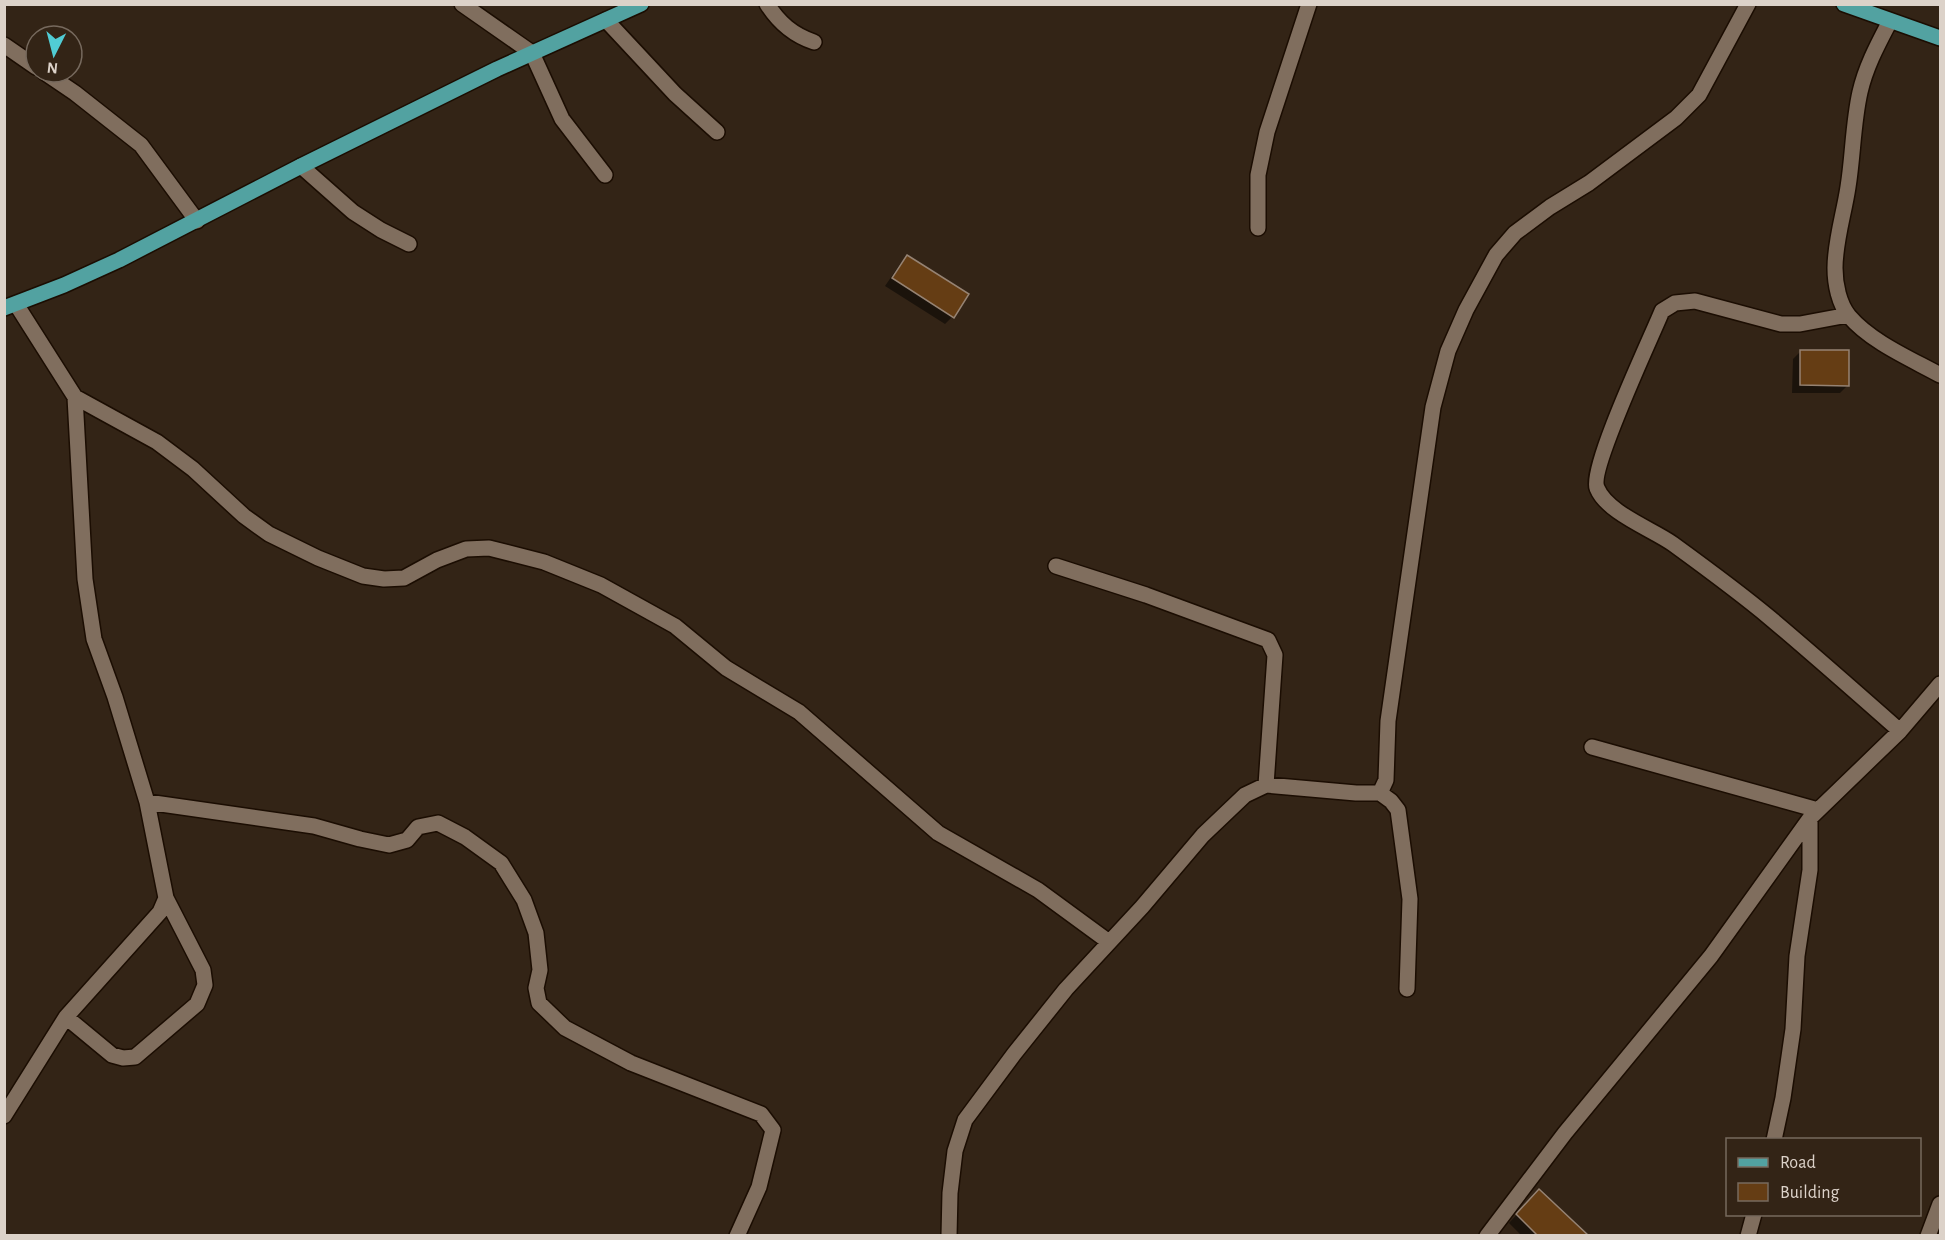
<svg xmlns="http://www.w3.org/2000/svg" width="1945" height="1240" font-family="'Alegreya Sans',sans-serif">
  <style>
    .shadow { fill: #0007 }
    .building { fill: #653d14; stroke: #968373; stroke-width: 1.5 }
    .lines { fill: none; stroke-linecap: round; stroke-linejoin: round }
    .minor-casing { stroke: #1b0d02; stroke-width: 18 }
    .major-casing { stroke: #1b0d02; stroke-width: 18 }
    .minor { stroke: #806e5e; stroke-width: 15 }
    .major { stroke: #52a2a1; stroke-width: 15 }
  </style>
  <rect width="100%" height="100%" fill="#332416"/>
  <path class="shadow" d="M908,256L952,317L945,324L885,286L900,264Z
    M1801,351L1848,385L1840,393H1792L1793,359Z
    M1531,1199L1587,1236H1522L1509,1223Z"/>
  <path class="building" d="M907,255L969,294L954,318L892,278Z
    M1800,350H1849V386L1800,385Z
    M1539,1189L1589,1236H1538L1516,1214Z"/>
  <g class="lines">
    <defs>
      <path id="minor" d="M462,4L532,53L562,119L605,175
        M767,4C779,23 793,35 814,42
        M606,20L675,94L717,132
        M1890,21C1878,44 1866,66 1860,92C1853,123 1853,156 1848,187C1844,214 1835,241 1835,268C1835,284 1839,304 1849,316C1871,342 1911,359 1940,375
        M4,45L36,67
        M44,72L75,93L141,145L197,221
        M301,166L353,212L381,230L409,244
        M1258,228V175L1267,132L1309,4
        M1848,315L1800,324H1781L1695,301L1675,303L1662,311C1651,338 1589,469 1597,488C1607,513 1652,529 1673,544C1706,568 1739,592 1770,618C1814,655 1857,693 1900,731
        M75,397L157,442L193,469L244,516L269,534L318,558L363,576L384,579L404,578L437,560L466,549L489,548L544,562L601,585L675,626L726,668L799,712L938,833L1038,890L1109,942
        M1056,566L1146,595L1268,640L1275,655L1266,785
        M1592,747L1818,810
        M1380,793L1386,780L1388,721L1433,407L1448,351L1466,310L1496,255L1515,233L1550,207L1589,183L1676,118L1699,95L1748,4
        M147,802L314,826L360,839L389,845L407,840L418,827L438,823L465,837L501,863L524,900L536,933L540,970L536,988L539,1003L565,1028L631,1063L761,1114L773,1130L759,1187L737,1236
        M66,1017L112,1055L123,1058L135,1057L197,1004L205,985L203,970L166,898
        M4,1116L66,1017L160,912L166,898L147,802L115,697L94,639L85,579L75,397L16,304
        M1774,1140L1783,1098L1793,1029L1797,956L1810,870V818
        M949,1236L950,1193L955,1151L965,1120L1014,1054L1066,989L1142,907L1203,835L1245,795L1266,785L1356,793H1380L1391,801L1398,810L1410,899L1407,989
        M1487,1236L1565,1133L1711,956L1810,818L1900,731L1940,684
        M1748,1236L1754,1214
        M1928,1236L1940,1204"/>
      <path id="major" d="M1844,4L1940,38
        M4,308L64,285L119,260L301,166L497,69L641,4"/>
    </defs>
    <use href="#minor" class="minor-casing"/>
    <use href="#major" class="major-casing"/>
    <use href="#minor" class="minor"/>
    <use href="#major" class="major"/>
  </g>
  <rect width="1945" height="1240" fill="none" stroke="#dcd2c9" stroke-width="12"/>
  <rect x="1726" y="1138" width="195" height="78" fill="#332416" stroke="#776a5e" stroke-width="1.5"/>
  <rect x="1738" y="1158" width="30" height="9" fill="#52a2a1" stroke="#776a5e" stroke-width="1.5"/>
  <text x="1780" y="1168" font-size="18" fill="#dcd2c9">Road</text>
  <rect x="1738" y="1183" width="30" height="18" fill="#653d14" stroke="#776a5e" stroke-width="1.5"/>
  <text x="1780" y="1198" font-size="18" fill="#dcd2c9">Building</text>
  <g transform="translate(54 54) rotate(186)"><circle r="28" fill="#332416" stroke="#776a5e" stroke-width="1.5"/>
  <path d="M0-4.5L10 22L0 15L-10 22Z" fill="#51ccd4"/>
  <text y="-9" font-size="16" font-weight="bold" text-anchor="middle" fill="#dcd2c9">N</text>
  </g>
</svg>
